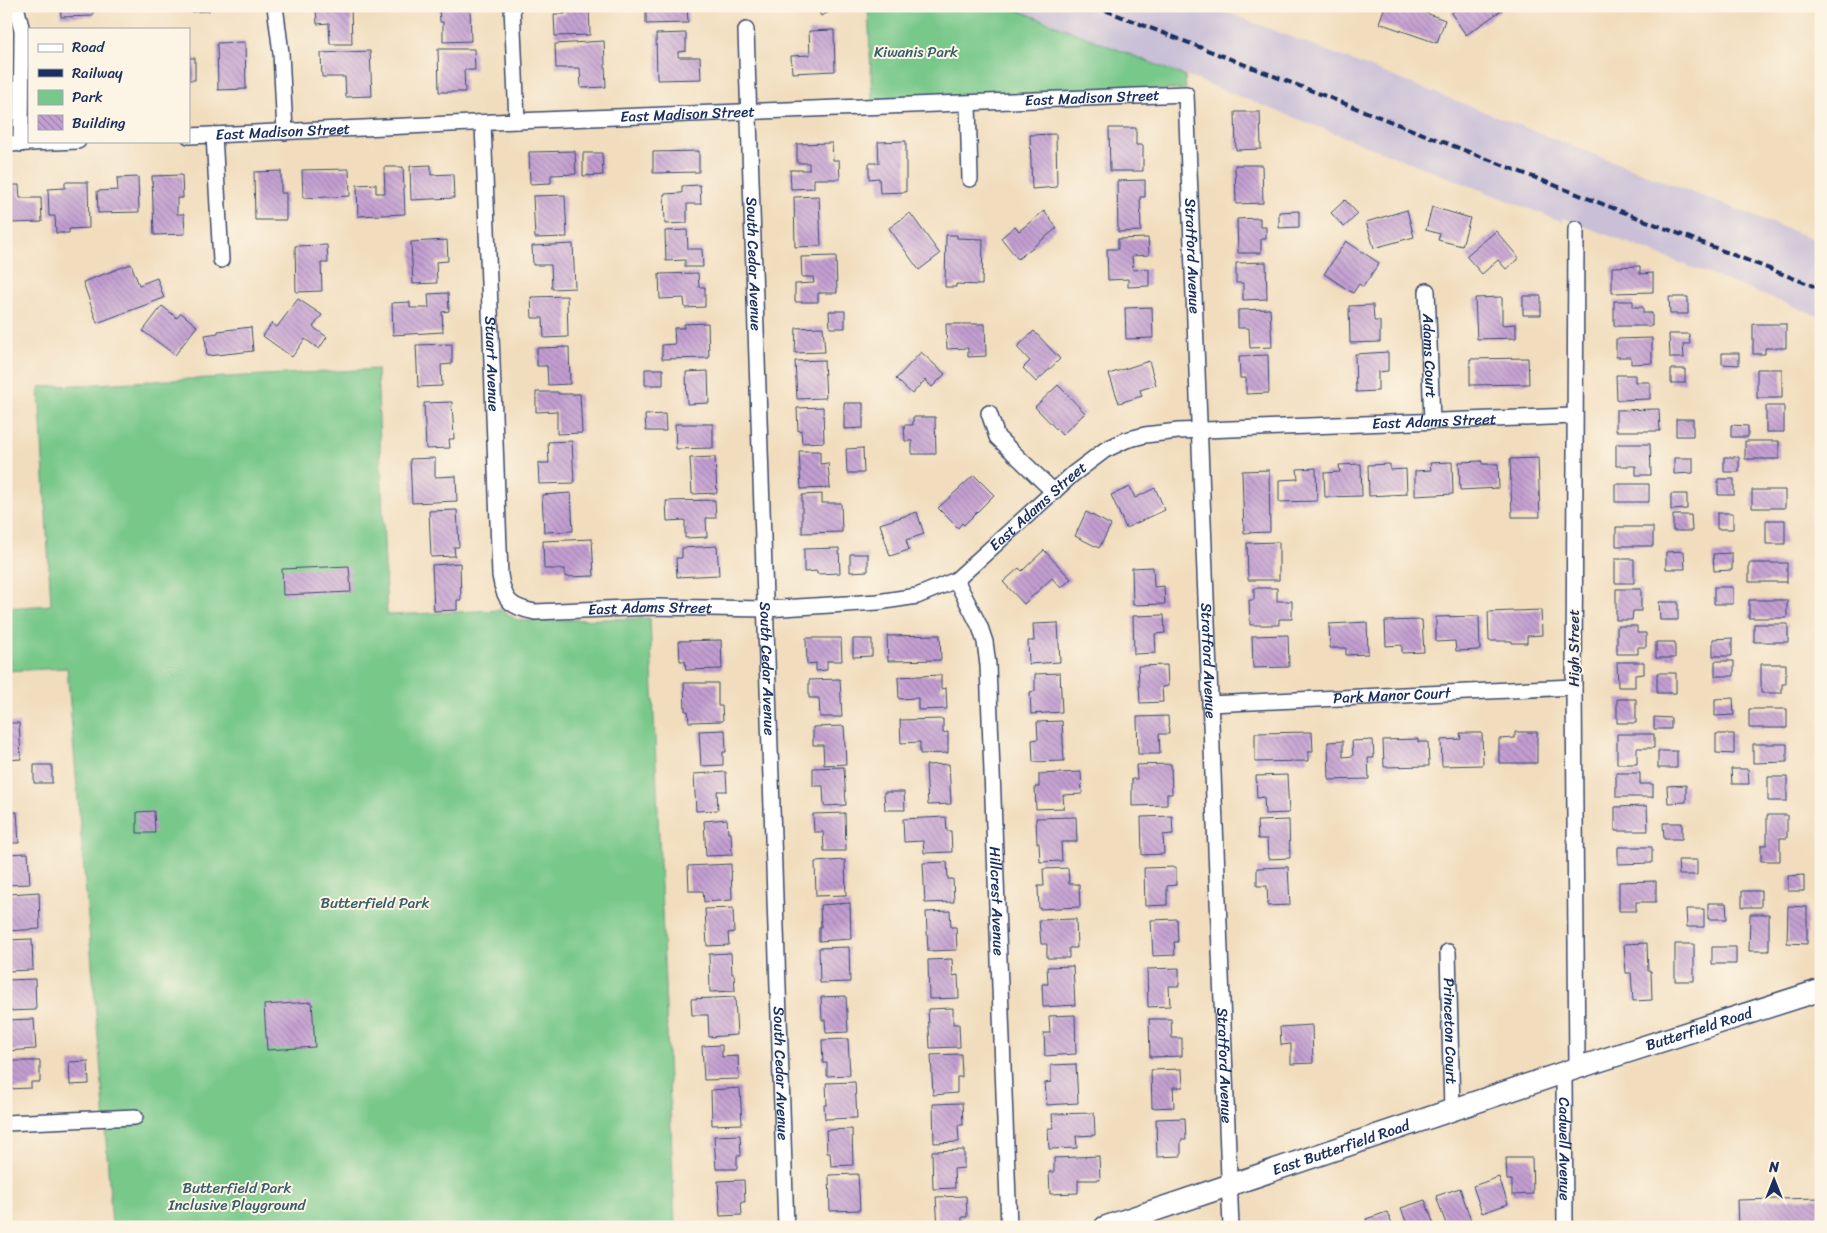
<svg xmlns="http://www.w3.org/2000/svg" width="1827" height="1233" font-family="Sriracha,sans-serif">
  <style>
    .railway { fill: #c9bfd7 }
    .park { fill: #78c88a; stroke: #4a7c74 }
    .building { fill: url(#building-back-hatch) }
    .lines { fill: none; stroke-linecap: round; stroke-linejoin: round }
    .minor-casing { stroke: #3b496c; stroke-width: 18 }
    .secondary-casing { stroke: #3b496c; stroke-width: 24 }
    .minor { stroke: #fff; stroke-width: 15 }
    .secondary { stroke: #fff; stroke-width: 21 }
    .rail { stroke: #1b2f5e; stroke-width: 4; stroke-dasharray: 8 4; stroke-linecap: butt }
    .labels { text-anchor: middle; stroke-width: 4; stroke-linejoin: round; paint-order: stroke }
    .park-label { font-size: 15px; fill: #375d6b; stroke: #fcf5e5 }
    .street-label { font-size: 15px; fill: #1b2f5e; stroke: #fcf5e5 }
  </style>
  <defs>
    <pattern id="building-back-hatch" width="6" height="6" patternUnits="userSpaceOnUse" patternTransform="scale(1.25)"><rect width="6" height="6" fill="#c39fd1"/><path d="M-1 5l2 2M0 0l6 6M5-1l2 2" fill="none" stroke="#9e82ad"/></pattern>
  </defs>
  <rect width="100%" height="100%" fill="#fcf5e5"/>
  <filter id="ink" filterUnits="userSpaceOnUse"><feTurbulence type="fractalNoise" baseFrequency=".02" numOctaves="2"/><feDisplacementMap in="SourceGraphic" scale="10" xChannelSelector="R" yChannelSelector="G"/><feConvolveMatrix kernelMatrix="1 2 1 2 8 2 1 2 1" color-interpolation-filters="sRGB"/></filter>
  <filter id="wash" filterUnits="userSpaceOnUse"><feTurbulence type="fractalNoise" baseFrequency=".0096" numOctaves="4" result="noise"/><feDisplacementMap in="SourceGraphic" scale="20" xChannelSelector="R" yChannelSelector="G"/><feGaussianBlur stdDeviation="1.12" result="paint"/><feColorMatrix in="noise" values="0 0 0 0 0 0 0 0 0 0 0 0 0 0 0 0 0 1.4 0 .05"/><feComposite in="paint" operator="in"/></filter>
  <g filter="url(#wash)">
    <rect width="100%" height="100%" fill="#f1ddbd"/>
    <path class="railway" d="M1007,6H1211L1821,242V317L1563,218V222Z"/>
    <path class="park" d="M868,6H1007L1185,76L1186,89L872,100Z
      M377,369L387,615L501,610L517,620L527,621L650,618L675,1227H112L103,1096L67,668L6,671V608L51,605L39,387Z"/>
    <g id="blocks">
      <path class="building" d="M60,6H93V16L61,17Z
        M190,6H209V11L190,12Z
        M316,6H351L352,44H330L329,23L317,24Z
        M439,6H470L471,41L443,42V22H440Z
        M565,6H589L590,35L555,36L554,14H565Z
        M646,6H687L688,23L646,24Z
        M816,6H840L821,16Z
        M1385,6H1407L1445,20L1437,43L1379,23Z
        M1461,6H1499L1502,10L1466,35L1451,13Z
        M834,30L835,71L792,73L791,56L810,55L809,31Z
        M686,33V51L678,52V57H700L701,79L657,80L656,34Z
        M604,41L606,87L581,88L580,68H556L555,44Z
        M245,42L246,89L218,90L217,43Z
        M438,49H474L475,70H464L465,92H439Z
        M370,51L372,96L346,97L345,77H322L321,53Z
        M189,58H195V80H189Z
        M1235,112H1260L1261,149L1236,150Z
        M1109,128H1136V145H1143V171H1110Z
        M1056,134L1057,187L1032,189L1030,135Z
        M906,141V192L880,193L879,178L869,179V163H879L878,142Z
        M832,143L833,160H839L840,179H814V188L791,189L790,170H809V163H797V144Z
        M575,151L576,174L551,175V183L530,184L529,152Z
        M699,151V172L653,173V152Z
        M583,153H602L603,175L583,176Z
        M431,165V175L453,174L454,198L411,200L410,166Z
        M1235,165H1262L1263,203L1236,204Z
        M384,167H403L405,214L358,216L357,185L376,184V193H385Z
        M349,169L350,196L303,198L302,170Z
        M281,171V193H286V220H255L254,172Z
        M182,175L183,198H177V214H184L185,234L154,235L152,176Z
        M138,177L139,212L98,213L97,191L118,190L117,178Z
        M1145,180V197H1140L1141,231L1118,232L1117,181Z
        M65,182H88L89,228L69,229V233H56L55,216H49L48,189L65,188Z
        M6,185H19L20,198H41L42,222L10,223L9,200H6Z
        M700,185L701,204H687V223L665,224L664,194L682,193V186Z
        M565,195L567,237L535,238L533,196Z
        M819,196L821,246L795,247L794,197Z
        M1345,200L1358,214L1344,227L1331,213Z
        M1432,207L1470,218L1462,246L1438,240L1440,234L1426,230Z
        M1407,210L1414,237L1374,248L1366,222Z
        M1044,211L1057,228L1018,259L1001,238L1015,226L1019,231Z
        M1299,211V227L1279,228V212Z
        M910,213L940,254L919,270L889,228Z
        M1260,218V227H1266V239H1261V253H1238L1237,219Z
        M687,230L688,249H702L703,267H685V260L666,261L665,231Z
        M1496,231L1519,258L1506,269L1498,260L1482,274L1466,256Z
        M946,235H957V238L983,239L982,285L956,284V287H945Z
        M1148,238L1149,255L1132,256L1133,270L1149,269V286L1128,287V279L1108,280L1107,249H1118V239Z
        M447,240L448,261L436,262L437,283L413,284L411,242Z
        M1346,241L1379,263L1363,287L1359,284L1353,293L1324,274Z
        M573,244L575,288L552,289L551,265H533L532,246Z
        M327,245L328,263H321L322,291L296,292L295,246Z
        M836,256L837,293H818V302H795V284L814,283L813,277H802L801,257Z
        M1266,262L1267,299L1243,300V283H1236V263Z
        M131,264L139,285L157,278L164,298L97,323L83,282Z
        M1640,266V274L1653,273V292L1612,293V267Z
        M698,273L699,287H705V307L685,308L684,298L660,299L659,274Z
        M448,293L449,311L442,312L443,332L393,335L392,303L410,302V308H429L428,294Z
        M567,296L568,337L544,338L543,318H532L531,297Z
        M1523,296H1541V315H1523Z
        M1502,297V325L1516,324V338L1477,339L1475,298Z
        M1669,297H1688V314H1670Z
        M298,299L322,315L313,327L327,337L319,349L305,339L292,357L263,336L272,323L277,327Z
        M1614,301H1633V307H1643V313H1652V326H1614Z
        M1373,305L1374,321H1380V342L1350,343L1349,306Z
        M162,306L177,318L181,313L197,326L175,355L143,331Z
        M1152,307L1153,338L1126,339L1125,308Z
        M1270,309L1272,347L1250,348L1249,328H1238V310Z
        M829,311H845V328H830Z
        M708,323L709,358L662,359V345L675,344L674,328H684V324Z
        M946,324H985L986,356L968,357V348L947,349Z
        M1753,324H1786V348H1765V354H1753Z
        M251,327L253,351L207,356L205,335L218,333V331Z
        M823,327L825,352L795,353L796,328Z
        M1034,331L1060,359L1036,382L1023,368L1030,361L1017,347Z
        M1669,334H1689L1690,344H1683L1684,358H1670Z
        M1652,338V363L1631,364V357H1616V339Z
        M452,344V364L441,365L442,386L418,387L416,345Z
        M569,347L570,384L548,385L547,366H537V348Z
        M921,352L945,374L932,387L925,380L912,394L896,379Z
        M1388,352V371L1378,372V391L1356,392L1355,354Z
        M1722,353H1739V365L1722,364Z
        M1268,355L1269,393L1246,394V378H1240L1239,356Z
        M1528,358L1529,384L1470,385V359Z
        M824,360L826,398L797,399L795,361Z
        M1149,361L1156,385L1140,390L1142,396L1119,403L1109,374Z
        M645,369H663V385H645Z
        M1671,369H1685V383H1671Z
        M1757,369H1782V398H1757Z
        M708,371L709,403L687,404L686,372Z
        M1616,375H1635V382H1650V399L1617,400Z
        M1058,385L1085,413L1062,435L1035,407Z
        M536,392H558V394H580L582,433L557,434V411L536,412Z
        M452,402L454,439H449L450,448L426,449L424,403Z
        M844,403H863V428L844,429Z
        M1766,406H1784V432H1766Z
        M823,407L824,442L802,443L801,430L798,431L797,408Z
        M1659,409L1660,431H1616V410Z
        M665,414L666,431H646L645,415Z
        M913,417H935L936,454H912V441H905L904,425H913Z
        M1676,419H1693V436H1676Z
        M675,424H713V448L676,449Z
        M1731,425L1748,426V437H1731Z
        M572,441L574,483L539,484L538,463H549L548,442Z
        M1745,441H1779V459H1745Z
        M1616,444H1650L1651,475H1636V466H1616Z
        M863,448L864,473H847L846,449Z
        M799,451H820V464L828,463L830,488L801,489Z
        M715,457L717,493L692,494L690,458Z
        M1724,457H1739V472H1724Z
        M435,458V477L456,476L457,501L412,503L410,459Z
        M1538,458L1540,517H1512L1510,459Z
        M1674,458H1693V473L1674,474Z
        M1482,461V464H1498L1499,488L1460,490L1459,462Z
        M1452,462L1453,494L1415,496V471L1431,470L1430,463Z
        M1361,464L1362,496L1325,497L1324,473L1340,472L1339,465Z
        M1390,464V470L1406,469L1407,494L1369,496L1368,465Z
        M1316,468L1317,501L1279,502V480L1298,479L1297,469Z
        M1269,470L1270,532L1244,533L1242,471Z
        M974,475L994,495L964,525L962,523L958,528L938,508Z
        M1718,479H1734V495H1718Z
        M1615,484H1649V502H1615Z
        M1130,487L1135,498L1155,488L1165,510L1126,528L1111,495Z
        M1752,490H1785V508H1752Z
        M571,493L573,531L544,532L542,495Z
        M822,494V503H841L842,532L802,533V495Z
        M1671,494H1687V509L1671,510Z
        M715,500L716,518H706L707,537L685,538V520L667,521L666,501Z
        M457,510L459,547H454L455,556L431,557L429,511Z
        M917,512L924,534L906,540L909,550L890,556L880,524Z
        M1086,512L1111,525L1099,548L1075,536Z
        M1717,513H1733V529H1717Z
        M1673,515H1691L1692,531H1673Z
        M1766,520H1785V544H1766Z
        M1616,527H1653V546H1616Z
        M592,539L594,576L565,577V569H544L543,541Z
        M1279,542V580H1248L1247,543Z
        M717,546L719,575L677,577L676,558H682V548Z
        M839,548L840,573L817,574V571L804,572V549Z
        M1044,550L1071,579L1061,588L1052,578L1024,604L1003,582L1019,568L1022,571Z
        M1684,551L1685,569H1666V552Z
        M1732,553V570L1714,571L1713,554Z
        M850,554H868V571L850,572Z
        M1615,559H1634V583H1615Z
        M460,563L461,600H457V610L434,611L432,565Z
        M1749,563H1787V582H1749Z
        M349,566L351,592L283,595L282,569Z
        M1153,567L1154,587L1164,586L1165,604L1133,605L1132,568Z
        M1714,587H1733V604H1714Z
        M1254,588H1277V601H1292V619H1279V625H1250L1249,600H1254Z
        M1616,589H1641V611H1633L1632,620H1616Z
        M1749,600H1787V618H1749Z
        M1659,602H1678V620H1660Z
        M1541,610L1542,635L1527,636V643H1512V641H1489L1488,612Z
        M1164,615L1165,633L1155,634L1156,653L1134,654L1133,616Z
        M1479,616L1480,650L1456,651L1455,641L1436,642V617Z
        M1422,620L1424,652L1402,653V645L1386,646L1385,621Z
        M1367,622L1368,654L1346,655V648H1330L1329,624Z
        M1058,623L1060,662L1029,664L1028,641H1034L1033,624Z
        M1754,624H1788V642H1754Z
        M1617,626H1637V633H1646V647H1638V654H1617Z
        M940,635L941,660L888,661L887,636Z
        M1288,635L1289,667L1253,668L1252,636Z
        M806,638H841L842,661H827V670L816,671V663L807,664Z
        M1732,638V656H1713V639Z
        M853,639H872V656L853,657Z
        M721,640L722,669L686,670L685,661H680L679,641Z
        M1656,642H1675V658H1656Z
        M1715,661H1734V676H1715Z
        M1617,662H1644V674L1635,675V687H1618Z
        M1761,664H1786V684H1782V693H1761Z
        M1167,665L1168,686L1162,687L1163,702L1140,703L1138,666Z
        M1060,673L1062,712L1031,714L1030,692L1035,691V674Z
        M1657,673H1676V693H1657Z
        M941,675V689L946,688L947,709L918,710V698L899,699L898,677Z
        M840,679L842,717H820L819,698H809V680Z
        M684,683H718V706H722L723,721L689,722L688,711H685Z
        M1733,698L1734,715L1715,716V699Z
        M1617,699H1636V723H1617Z
        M1749,709H1787V728H1749Z
        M1168,716L1169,734H1159L1160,754H1138L1137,717Z
        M1654,717L1671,718V729H1654Z
        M943,719V733L948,732V753L920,754V742L901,743L900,720Z
        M1062,721L1064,761L1033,762L1032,740L1038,739L1037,722Z
        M6,723H19L21,759L6,760Z
        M844,726L846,764L824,765L823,745H813V727Z
        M725,730L726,752H723V765L701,766L699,731Z
        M1312,732L1313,752H1308V761L1255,762V733Z
        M1515,732H1537V763H1499V739L1515,738Z
        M1460,733H1482L1483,765L1442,766L1441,740L1461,739Z
        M1617,734H1654V748H1637V764H1617Z
        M1716,734H1734V754L1716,753Z
        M1418,739V742H1428L1429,766L1384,767L1383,740Z
        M1373,740L1374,758H1368L1369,779L1329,780L1328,742L1343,741V757L1353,756L1352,741Z
        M1753,744H1787V762L1753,763Z
        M1658,751H1677V768H1658Z
        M949,764L951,804L928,805L926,765Z
        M1171,764L1172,794H1167V805L1132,806V779H1137L1136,765Z
        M34,765H52V783H34Z
        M844,767L846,805L824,806L823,786H813V768Z
        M1731,769H1748L1749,784H1732Z
        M726,772L727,791H717L718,810L696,811L694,774Z
        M1081,772L1082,794L1063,795L1064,808L1036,809L1035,787H1039V774Z
        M1616,773H1640V784H1653V797H1616Z
        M1287,775L1289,813L1265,814L1264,797L1257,798L1256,776Z
        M1768,777H1787V801H1768Z
        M1686,785V802L1668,803L1667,786Z
        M884,792H904L905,810H885Z
        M1647,806L1648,831H1615V807Z
        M154,811L155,833H137V812Z
        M6,812H17L19,843H6Z
        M845,813L846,851H824L823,832H814L813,814Z
        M1767,815H1787V838H1780V861H1761V845H1767Z
        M1172,816L1173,834L1163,835L1164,854L1142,855L1141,817Z
        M946,817L947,831H951L952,852L924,853L923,841L904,842L903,819Z
        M1076,817L1077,842H1061L1062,861L1040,862L1039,843H1037L1036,818Z
        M727,819L728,833H731L732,855L706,856L704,821Z
        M1289,820L1290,858L1268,859L1267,839H1258L1257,821Z
        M1663,823H1682V839H1664Z
        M1618,847H1652V863L1618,864Z
        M28,853L30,884L6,885V854Z
        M845,860L846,895L816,896L815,862Z
        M1678,860H1697V875H1679Z
        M947,862L948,879H953L954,902L925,903L923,863Z
        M731,864L732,900L704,902L703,891H689L688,866Z
        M1176,867V885L1167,886V905L1145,906L1144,868Z
        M1288,867L1290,905L1268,906L1267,886H1257V868Z
        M1068,868L1069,884H1079L1080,907L1039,909L1038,886H1044L1043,869Z
        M1804,875V891H1788V876Z
        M1656,881V902H1636V911H1619V882Z
        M1742,891H1761V907H1742Z
        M39,892L40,929L6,931V913H10L9,894Z
        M850,903L851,939L819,941V927H821L820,905Z
        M1708,903H1726L1727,919H1708Z
        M1788,906L1807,907V944L1787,943Z
        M733,908L734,932L728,933L729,945L707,946L705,909Z
        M1686,909H1704V927H1687Z
        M950,911L951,927H956L957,950L928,951L926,912Z
        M1750,914H1769V951H1749Z
        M1076,919L1077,948H1069V958H1047V944H1041L1039,920Z
        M1177,919L1178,942H1174L1175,955L1153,956L1151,920Z
        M32,939L33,970L6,971V940Z
        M1647,943L1648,971H1651L1652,1000L1633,1001L1631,973H1626L1624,944Z
        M1675,944H1694V981H1675Z
        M849,947L850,982L820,983L819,948Z
        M1712,947H1736V964H1712Z
        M731,953L732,974H734L735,991L710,992L709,954Z
        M952,959L953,976L958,975L959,998L929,999L928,960Z
        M1073,966L1075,1005L1043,1007L1042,984H1048L1047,967Z
        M1179,968V986H1169L1170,1006L1148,1007L1147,969Z
        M35,979L36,1010L6,1011V980Z
        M846,996L848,1032L826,1033L825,1020H822L821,997Z
        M735,997L737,1035L709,1037L708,1015H692L691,999Z
        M312,1002L315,1047L267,1050L264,1005Z
        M953,1008V1024H959L960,1047L930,1048L928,1009Z
        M1075,1015L1076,1054L1045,1056L1044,1033H1050L1049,1016Z
        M34,1019L36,1049L6,1051V1020Z
        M1149,1019H1171L1172,1038H1182V1056L1150,1057Z
        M1312,1025L1313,1063L1291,1064V1044L1281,1045L1280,1027Z
        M848,1039L850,1075L827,1076V1063H823L822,1040Z
        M722,1045V1057L738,1056L739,1079L704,1080L702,1046Z
        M961,1054L962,1077H957V1093L933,1095L931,1055Z
        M6,1061H40V1082H31V1088L6,1089Z
        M88,1061L89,1084L70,1085L69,1062Z
        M1076,1064L1078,1103L1047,1105L1045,1083L1051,1082V1065Z
        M1182,1069L1183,1087H1173L1174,1107L1152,1108L1151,1070Z
        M855,1082L857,1118L825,1119L824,1105H827L826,1083Z
        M740,1088L742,1124L712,1125L711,1090Z
        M962,1103L963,1125H958L959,1142L934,1143L933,1104Z
        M1094,1113L1095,1135L1076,1136L1077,1148L1049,1149L1048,1128H1053L1052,1114Z
        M1185,1118L1186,1140H1181V1156L1157,1157L1156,1119Z
        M852,1129L853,1165L831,1166L830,1153H827L826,1130Z
        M740,1135L741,1156H737V1169H716L714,1136Z
        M964,1150V1168L954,1169L955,1188L933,1189L932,1151Z
        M1099,1156L1100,1180H1078V1193L1050,1194L1049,1172H1054V1158Z
        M1506,1158H1532L1533,1194L1512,1195V1180H1507Z
        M858,1174L860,1210L830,1211L829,1175Z
        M1499,1177L1508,1204L1482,1213L1473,1186Z
        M744,1180L745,1202H741L742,1215L720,1216L718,1181Z
        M1460,1188L1471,1220L1447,1227L1436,1196Z
        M966,1196L967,1217H962V1227H938L936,1197Z
        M1821,1198V1227H1738L1737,1200Z
        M1425,1200L1435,1227H1408L1401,1208Z
        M1387,1212L1393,1227H1369L1366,1219Z
        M862,1224V1227H837V1225Z"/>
    </g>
  </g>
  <g filter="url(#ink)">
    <use href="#blocks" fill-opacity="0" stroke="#3b496c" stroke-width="1"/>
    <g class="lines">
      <defs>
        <g id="minor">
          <path d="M16,6L22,31L21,144"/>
          <path d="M275,6L281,53L285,132"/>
          <path d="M512,6L517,121"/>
          <path id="s1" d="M746,30L786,1227"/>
          <path d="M968,104L970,179"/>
          <path id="s2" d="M483,123L500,575C504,601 510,607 535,612L651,607L766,609L878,602L917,596L956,580L1073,474L1105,450L1126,440L1145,435L1178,431L1574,416"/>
          <path d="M214,135L221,260"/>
          <path id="s3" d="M189,136L517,121L1186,94L1231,1227"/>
          <path d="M6,144L78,141"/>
          <path d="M1576,229L1574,687L1577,1068"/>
          <path id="s4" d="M1427,291L1432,421"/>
          <path d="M989,413L997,437L1054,492"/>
          <path id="s5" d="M956,580L980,627L985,642L988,665L1009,1227"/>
          <path id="s6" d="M1210,704L1574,687"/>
          <path id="s7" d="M1448,952L1452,1110"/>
          <path id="s8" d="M1564,1073L1565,1227"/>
          <path d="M6,1123L135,1117"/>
        </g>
        <g id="secondary">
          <path id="s9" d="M1105,1227L1577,1068L1821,990"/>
        </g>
      </defs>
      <use href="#minor" class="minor-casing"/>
      <use href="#secondary" class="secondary-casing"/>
      <use href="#minor" class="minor"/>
      <use href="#secondary" class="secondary"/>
      <path class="rail" d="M1094,6L1821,289"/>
    </g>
  </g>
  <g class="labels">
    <g class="park-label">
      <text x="916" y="57">Kiwanis Park</text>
      <text x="375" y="908">Butterfield Park</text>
      <text x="237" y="1193">Butterfield Park<tspan x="237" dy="17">Inclusive Playground</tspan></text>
    </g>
    <g class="street-label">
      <text dy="5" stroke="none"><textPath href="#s3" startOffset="904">East Madison Street</textPath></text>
      <text dy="5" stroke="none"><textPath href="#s3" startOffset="499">East Madison Street</textPath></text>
      <text dy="5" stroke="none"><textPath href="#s3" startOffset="94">East Madison Street</textPath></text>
      <text dy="5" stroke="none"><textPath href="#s3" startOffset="1160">Stratford Avenue</textPath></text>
      <text dy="5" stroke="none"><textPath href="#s1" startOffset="234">South Cedar Avenue</textPath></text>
      <text dy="5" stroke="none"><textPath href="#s4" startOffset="65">Adams Court</textPath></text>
      <text dy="5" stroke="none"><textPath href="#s2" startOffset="241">Stuart Avenue</textPath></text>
      <text dy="5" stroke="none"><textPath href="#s2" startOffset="1464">East Adams Street</textPath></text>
      <text dy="5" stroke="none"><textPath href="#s2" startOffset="1044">East Adams Street</textPath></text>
      <text dy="5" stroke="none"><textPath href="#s2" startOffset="624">East Adams Street</textPath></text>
      <text transform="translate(1574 648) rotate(-90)" y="5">High Street</text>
      <text dy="5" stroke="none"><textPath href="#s3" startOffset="1565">Stratford Avenue</textPath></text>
      <text dy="5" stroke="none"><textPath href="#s1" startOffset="639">South Cedar Avenue</textPath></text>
      <text dy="5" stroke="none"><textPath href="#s6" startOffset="182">Park Manor Court</textPath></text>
      <text dy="5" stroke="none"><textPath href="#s5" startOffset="328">Hillcrest Avenue</textPath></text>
      <text dy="5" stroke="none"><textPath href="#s9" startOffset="626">Butterfield Road</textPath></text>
      <text dy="5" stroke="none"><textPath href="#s7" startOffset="79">Princeton Court</textPath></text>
      <text dy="5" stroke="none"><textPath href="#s3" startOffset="1970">Stratford Avenue</textPath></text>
      <text dy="5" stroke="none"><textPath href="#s1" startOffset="1044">South Cedar Avenue</textPath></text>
      <text dy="5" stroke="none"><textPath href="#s9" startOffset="249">East Butterfield Road</textPath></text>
      <text dy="5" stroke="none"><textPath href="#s8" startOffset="76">Cadwell Avenue</textPath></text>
    </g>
  </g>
  <rect width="1827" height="1233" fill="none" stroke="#fcf5e5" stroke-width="25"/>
  <rect x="28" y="28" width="162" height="115" fill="#fcf5e5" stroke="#a2a6af"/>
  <rect x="38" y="44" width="25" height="8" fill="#ffffff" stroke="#a2a6af"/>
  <text x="72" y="52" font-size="15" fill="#1b2f5e">Road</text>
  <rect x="38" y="69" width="25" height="8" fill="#1b2f5e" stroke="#a2a6af"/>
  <text x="72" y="78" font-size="15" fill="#1b2f5e">Railway</text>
  <rect x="38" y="90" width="25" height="15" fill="#78c88a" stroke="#a2a6af"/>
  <text x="72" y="102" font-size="15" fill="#1b2f5e">Park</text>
  <rect x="38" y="115" width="25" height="15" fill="url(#building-back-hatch)" stroke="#a2a6af"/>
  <text x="72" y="128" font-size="15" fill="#1b2f5e">Building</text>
  <g transform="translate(1774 1180)" stroke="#fcf5e5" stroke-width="4" paint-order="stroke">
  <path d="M0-4L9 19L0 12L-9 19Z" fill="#1b2f5e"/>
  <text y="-8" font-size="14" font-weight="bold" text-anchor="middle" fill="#1b2f5e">N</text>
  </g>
</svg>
